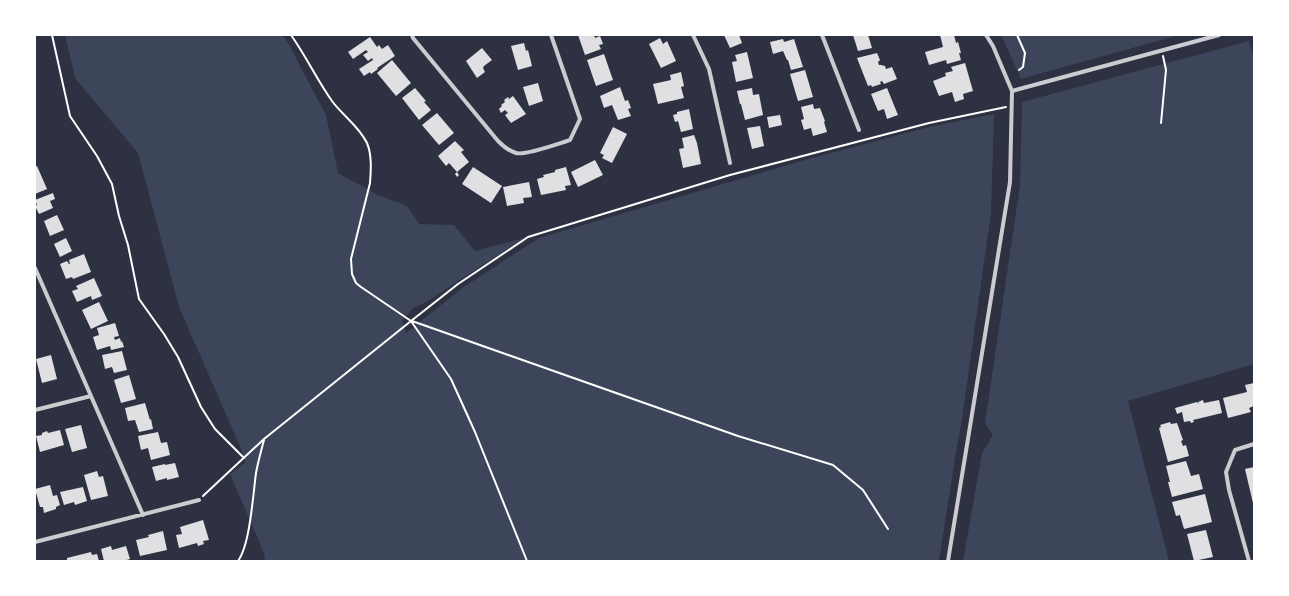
<svg xmlns="http://www.w3.org/2000/svg" width="1289" height="596" font-family="'Work Sans',sans-serif">
  <style>
    .green { fill: #3c4559 }
    .building { fill: #e0e0e3 }
    .lines { fill: none; stroke-linecap: round; stroke-linejoin: round }
    .path { stroke: #fff; stroke-width: 2 }
    .minor { stroke: #caccd0; stroke-width: 4 }
  </style>
  <rect width="100%" height="100%" fill="#2d3142"/>
  <path class="green" d="M65,35H282L287,41L326,115L338,173L376,194L407,206L419,224L454,225L475,251L524,238L428,301L412,309L402,321L406,333L462,288L539,238L808,159L933,126L994,114L991,213L962,419L956,452L939,561H265L264,553L230,474L245,463L242,451L179,307L138,153L75,78Z
    M1001,35H1179L1021,79Z
    M1249,41L1254,57V364L1128,401L1169,561H963L982,453L993,435L985,423L1020,185L1022,102Z"/>
  <path class="building" d="M578,35H594L595,38L600,36L603,44L599,45L601,49L585,55Z
    M724,35H739L742,43L730,48Z
    M853,35H868L872,48L858,51Z
    M940,35H954L956,43L958,42L961,53H959L961,60L947,64L946,60L929,65L925,52L943,47Z
    M370,37L377,47L379,45L382,49L388,45L395,56L377,68L378,69L371,74L370,72L364,76L359,69L373,60L372,58L368,61L363,55L368,52L366,50L353,59L348,52Z
    M660,38L663,44L667,41L676,61L661,68L649,44Z
    M783,39L784,42L794,39L803,67L791,70L788,60H787L783,51L773,54L770,42Z
    M524,43L526,51L528,50L532,66L518,70L511,46Z
    M482,48L492,60L484,66L483,68L485,72L477,78L466,61Z
    M747,52L753,78L736,82L732,62L737,61L735,55Z
    M877,53L880,60L878,62L879,65H881L885,66L886,69L892,67L897,79L884,84L882,81L880,82L881,84L872,87L871,85L868,86L857,58Z
    M604,54L613,80L596,86L587,60Z
    M392,60L411,83L396,96L377,73Z
    M965,63L973,91L963,94L964,99L955,102L952,92L939,96L933,81L946,76L945,73L953,71L951,67Z
    M805,70L813,97L798,101L790,74Z
    M681,72L684,86L681,87L684,98L658,104L653,84L671,80L670,75Z
    M538,83L543,101L529,106L523,87Z
    M620,87L625,101L628,100L631,108L628,109L631,116L618,120L612,105L604,108L600,96Z
    M415,88L426,101L424,102L431,110L419,120L402,98Z
    M752,88L753,95L759,94L763,115L745,120L741,104H740L737,91Z
    M887,88L898,115L887,119L884,109L878,111L871,94Z
    M513,96L526,114L511,123L505,115L508,113L505,110L501,113L499,109L502,106L501,105L505,102L504,100L508,97L509,99Z
    M813,104L814,109L820,108L825,121L824,122L827,132L813,136L811,128L804,130L801,120L804,119L801,107Z
    M689,109L693,129L681,132L678,121L675,122L673,115L677,114V112Z
    M437,113L454,133L439,145L422,125Z
    M780,115L782,125L769,128L767,117Z
    M760,126L764,146L752,149L747,128Z
    M613,127L627,134L612,163L602,158L604,155L600,153Z
    M694,135L697,143L701,164L683,168L679,149L684,148L682,138Z
    M455,141L464,150L461,152L469,162L457,172L459,175L457,177L455,174L457,172L449,163L446,166L438,156Z
    M595,160L603,175L578,187L571,172Z
    M37,166L47,189L35,194V167Z
    M473,167L502,186L491,203L462,184Z
    M566,167L571,185L565,186L566,190L541,195L537,179L544,177L543,175L555,172V170Z
    M529,182L532,197L523,198L524,203L507,206L503,187Z
    M53,193L55,199L50,201L53,208L39,214L35,206L37,205L35,200Z
    M57,215L64,230L50,236L44,221Z
    M66,238L72,251L60,257L54,244Z
    M84,254L91,272L73,279L72,277L66,279L60,264L67,261L69,264H70L69,260Z
    M94,278L102,296L92,300L91,296L77,302L72,291L78,289L76,286Z
    M99,302L108,321L91,329L82,310Z
    M115,323L119,336L114,337L115,340L120,338L121,342L122,341L124,347L111,350L110,346L97,350L93,337L99,335L97,328Z
    M122,351L127,370L114,373L112,367L105,369L102,355Z
    M51,355L57,379L42,383L36,359Z
    M129,375L136,399L121,403L114,380Z
    M1254,383V406L1249,408L1251,412L1228,418L1223,398L1247,392L1245,385Z
    M1203,400L1204,403L1219,400L1222,413L1193,420L1194,422L1191,423L1190,421L1184,422L1182,412L1177,414L1175,408L1197,402L1199,404L1198,402Z
    M145,403L150,420L151,419L153,429L139,432L135,420L128,421L125,408Z
    M1170,422L1171,424L1177,423L1183,440L1181,441L1183,446L1186,445L1189,456L1168,462L1159,428L1161,427L1160,425Z
    M81,425L87,448L72,452L65,429Z
    M60,430L64,445L40,452L36,436L42,435V433L47,431L48,433Z
    M158,432L161,443L167,442L170,455L151,460L148,448L141,450L138,436Z
    M1186,461L1191,476L1199,474L1203,489L1172,497L1168,482H1170L1166,466Z
    M175,463L179,477L167,480V478L156,481L152,467L165,464V465Z
    M1254,467V503H1253L1245,469Z
    M97,471L99,477L103,476L108,496L91,500L84,475Z
    M50,485L53,496L57,495L60,505L56,507V509L44,513L43,507H40L35,489Z
    M83,487L87,501L75,505L74,502L64,505L60,492Z
    M1205,494L1212,522L1184,529L1180,515L1176,516L1172,502Z
    M203,520L209,540L203,541L204,544L198,546L197,543L179,548L176,535L182,534L180,527Z
    M1206,530L1213,557L1194,561L1187,534Z
    M163,531L167,550L140,556L136,540L149,537L148,535Z
    M111,546L112,550L126,546L130,559L123,561H104L101,549Z
    M91,552L92,555L97,554L99,561H67V558Z"/>
  <g class="lines">
    <path class="path" d="M52,35L70,116L97,156L112,184L119,216L128,245L139,299L164,334L178,357L201,407L215,429L244,458
      M291,35C306,56 317,80 332,101C342,115 359,126 367,143C372,155 371,170 370,183L351,259L352,274L356,283L361,287L411,321L451,379L475,432L527,561
      M1017,35L1025,53L1023,67L1019,70
      M1161,123L1166,70L1163,56
      M412,321L738,436L833,465L863,490L888,529
      M203,496L264,439L411,321L458,284L528,237L730,175L929,123L1006,107
      M238,561C250,545 253,495 256,473C258,462 261,451 264,440"/>
    <path class="minor" d="M412,35L413,38L498,141C503,146 509,151 516,153C525,156 560,143 570,140L580,119L551,35
      M693,35L709,69L730,163
      M822,35L859,130
      M1012,91L1219,35
      M35,268L143,515
      M35,410L91,396
      M35,542L199,500
      M948,561L1010,182L1012,91L993,46L986,35
      M1249,561L1229,490L1226,472L1235,450L1254,444"/>
  </g>
  <rect width="1289" height="596" fill="none" stroke="#ffffff" stroke-width="72"/>
</svg>
